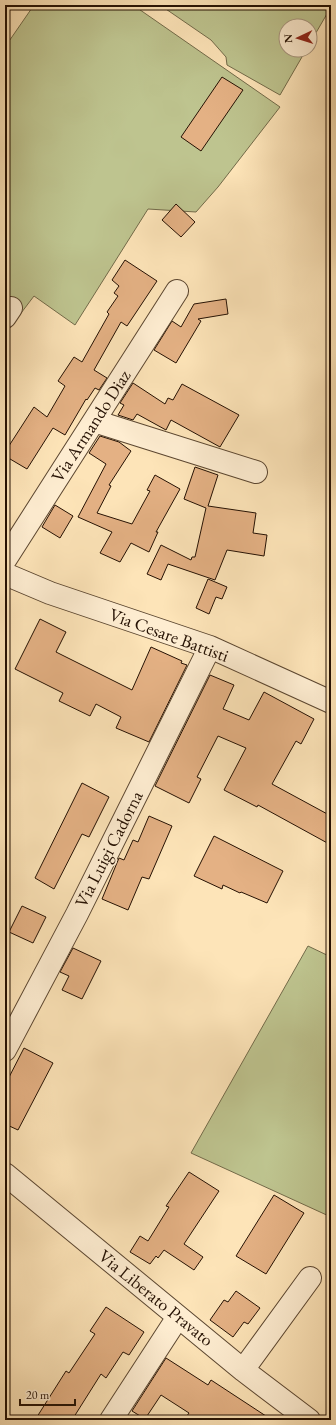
<svg xmlns="http://www.w3.org/2000/svg" width="336" height="1425" font-family="'EB Garamond',serif">
  <style>
    .garden { fill: #bec48f; stroke: #726a49 }
    .building { fill: #e4b184; stroke: #251103 }
    .lines { fill: none; stroke-linecap: round; stroke-linejoin: round }
    .minor-casing { stroke: #5b4630; stroke-width: 24 }
    .minor { stroke: #feedd1; stroke-width: 22 }
    .labels { text-anchor: middle; stroke-width: 3.5; stroke-linejoin: round; paint-order: stroke }
    .street-label { font-size: 18px; fill: #251103; stroke: #feedd1 }
  </style>
  <rect width="100%" height="100%" fill="#fde4b8"/>
  <filter id="stains"><feTurbulence type="fractalNoise" baseFrequency=".005" numOctaves="4"/><feColorMatrix values="0 0 0 0 .2 0 0 0 0 .09 0 0 0 0 .02 0 0 0 .5 -.17"/></filter>
  <radialGradient id="worn" r=".72"><stop offset=".6" stop-color="#630" stop-opacity="0"/><stop offset="1" stop-color="#630" stop-opacity=".3"/></radialGradient>
  <path class="garden" d="M34,5H133L280,107L218,187L196,212L148,209L75,325L34,296L12,325L5,320V47Z
    M160,5H331V7L310,43V26H286V50H306L280,95L227,65L226,57L211,40Z
    M308,946L331,957V1217L191,1153Z"/>
  <path class="building" d="M222,77L243,90L201,151L181,137Z
    M176,204L195,222L181,237L162,220Z
    M125,260L157,281L127,326L121,322L94,370L107,378L99,390L95,388L87,400L86,399L65,435L53,428L27,469L5,456V452L34,407L47,417L65,386L58,381L74,357L82,362L109,314L107,312L118,296L114,293L119,286L112,280Z
    M226,299L228,314L198,319L201,321L176,363L154,350L172,321L181,327L194,304Z
    M133,383L165,404L168,398L173,400L182,384L239,415L220,447L171,420L166,430L137,414L133,420L118,415L124,405L120,403Z
    M100,436L119,442L131,451L109,485L111,486L97,513L132,524L150,491L147,490L155,475L180,489L156,532H158L149,552L131,543L120,562L100,553L112,532L78,517L106,464L89,453Z
    M195,467L218,475L208,506L256,513L253,533L267,535L264,556L227,550L215,580L168,564L161,580L147,574L161,545L191,560L192,557H195L206,508L184,499Z
    M55,505L73,516L60,538L42,527Z
    M208,579L227,587L222,599L216,597L209,614L196,608Z
    M40,619L66,632L56,652L132,690L151,647L182,661L181,663L187,665L149,742L116,728L121,717L96,704L90,716L59,701L63,693L15,669Z
    M210,675L234,685L223,709L249,720L264,692L314,719L301,744L296,741L272,784L331,816V845L258,805L257,807L224,790L246,748L218,736L197,777L201,779L189,803L155,786Z
    M82,783L109,797L89,837L82,834L54,889L35,878Z
    M149,816L172,826L149,879L142,877L128,910L102,899L119,858L124,860L133,840L138,842Z
    M214,836L283,871L267,903L241,892L240,893L223,885L222,889L194,876Z
    M22,906L46,917L33,943L9,932Z
    M73,948L101,961L82,999L62,990L69,976L60,972Z
    M24,1048L53,1063L18,1130L5,1124V1085Z
    M189,1172L219,1191L184,1244L203,1257L194,1270L164,1250L158,1258L156,1256L150,1264L130,1252L140,1236L148,1241L169,1207L166,1206Z
    M274,1195L304,1213L266,1274L236,1256Z
    M236,1291L260,1308L248,1324L244,1322L233,1337L210,1320L224,1300L228,1302Z
    M106,1307L144,1332L129,1355L123,1352L106,1378L101,1374L72,1420H35L66,1371L69,1373L95,1334L90,1331Z
    M166,1358L208,1385L211,1380L272,1420H184L189,1413L161,1395L145,1419L132,1411Z"/>
  <g class="lines">
    <defs>
      <path id="minor" d="M5,317L11,308
        M94,421L256,472
        M5,560L177,291
        M5,574L50,593L210,647L331,702
        M5,1050L77,914L210,647
        M5,1174L243,1370L309,1420
        M243,1370L310,1278
        M111,1420L178,1317"/>
    </defs>
    <use href="#minor" class="minor-casing"/>
    <use href="#minor" class="minor"/>
  </g>
  <g class="labels">
    <g class="street-label">
      <text transform="translate(91 426) rotate(-57)" y="6">Via Armando Diaz</text>
      <text transform="translate(169 635) rotate(20)" y="6">Via Cesare Battisti</text>
      <text transform="translate(109 849) rotate(-63)" y="6">Via Luigi Cadorna</text>
      <text transform="translate(156 1298) rotate(39)" y="6">Via Liberato Pravato</text>
    </g>
  </g>
  <rect width="336" height="1425" fill="none" stroke="#fde4b8" stroke-width="20"/>
  <rect x="6" y="6" width="324" height="1413" fill="none" stroke="#251103" stroke-width="2"/>
  <rect x="10" y="10" width="316" height="1405" fill="none" stroke="#251103"/>
  <g transform="translate(298 38) rotate(266)"><circle r="19" fill="#feedd1" stroke="#a7957f"/>
  <path d="M0-3L7 15L0 10L-7 15Z" fill="#8f2418"/>
  <text y="-6" font-size="11" font-weight="bold" text-anchor="middle" fill="#251103">N</text>
  </g>
  <path d="M20 1399v6h55v-6" fill="none" stroke="#251103" stroke-width="2"/>
  <text x="26" y="1399" font-size="12" fill="#251103" stroke="#feedd1" stroke-width="3" paint-order="stroke">20 m</text>
  <rect width="100%" height="100%" filter="url(#stains)"/>
  <rect width="100%" height="100%" fill="url(#worn)"/>
</svg>
